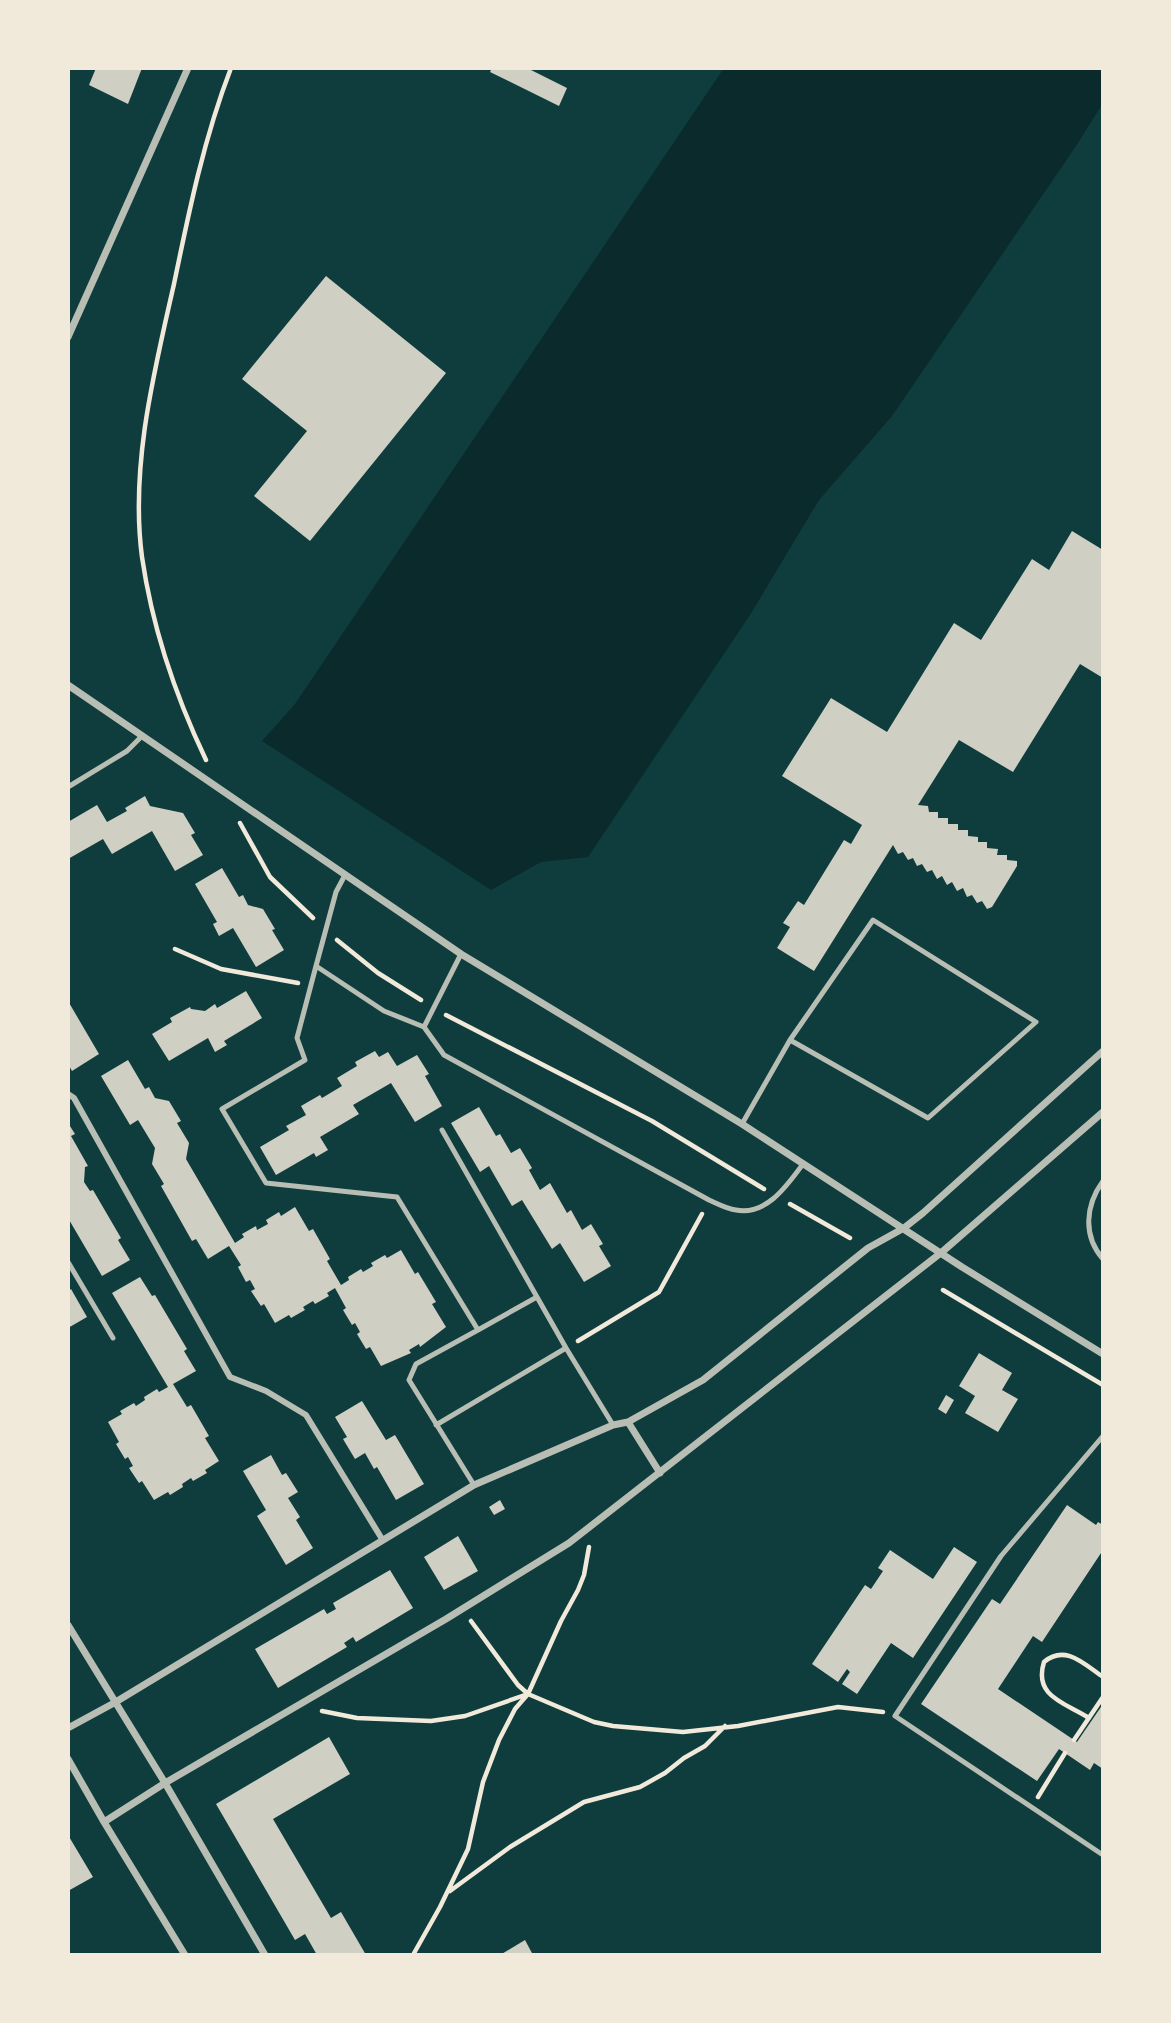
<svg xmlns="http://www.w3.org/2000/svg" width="1171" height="2023" font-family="Ubuntu,sans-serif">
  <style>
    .water { fill: #0a2a2b }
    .building { fill: #cfcfc3 }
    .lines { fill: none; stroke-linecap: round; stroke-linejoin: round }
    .path { stroke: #f1e9da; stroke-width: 4.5 }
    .service { stroke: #b8beb3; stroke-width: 5 }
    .pedestrian { stroke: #b8beb3; stroke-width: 6 }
    .minor { stroke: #b8beb3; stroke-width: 7 }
  </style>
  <rect width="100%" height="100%" fill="#0f3d3e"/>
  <path class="water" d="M724,68H1103V103L1076,146L892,416L819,500L750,615L588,857L541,862L491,890L262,741L295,704Z"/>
  <path class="building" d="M96,68H142L128,104L89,85Z
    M492,68H527L567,88L559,106L490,72Z
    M326,276L446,373L310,541L254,496L307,431L242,379Z
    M1072,531L1103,550V678L1080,664L1013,772L959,740L918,805L928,806L929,812H938V818H948V824H958V830H968V836L978,837V842H987V848L998,849L997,855H1007V860L1017,861V866L992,907L987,909L982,901L977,903L972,895L967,897L963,888L957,891L952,882L947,885L942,876L937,879L932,870L927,872L922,864L917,866L913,858L908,860L903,852L898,854L893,845L814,971L777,948L790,927L783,923L798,901L804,905L844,840L851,844L862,825L782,776L831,698L887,732L954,623L981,640L1032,559L1049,570Z
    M145,796L150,806L183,813L195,833L191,835L203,855L175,871L152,831L112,854L103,839L68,859V822L97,805L107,822L127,811L125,808Z
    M222,868L239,897L243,895L248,905L263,909L275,929L272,930L284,950L256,967L233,928L219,936L213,924L217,922L195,884Z
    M246,991L262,1018L224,1041L227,1045L215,1052L208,1038L169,1061L152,1034L172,1022L170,1018L190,1007L191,1009L205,1011L215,1004L217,1008Z
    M68,1001L99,1054L72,1071L68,1064Z
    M375,1051L379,1057L388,1052L397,1066L417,1055L429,1074L425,1076L442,1106L415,1122L391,1083L353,1105L359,1114L320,1137L328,1150L316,1157L314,1153L276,1175L260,1147L289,1130L286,1126L306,1115L301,1106L320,1095L322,1098L342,1086L337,1078L357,1066L355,1062Z
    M128,1060L145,1089L149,1087L155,1098L169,1101L181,1121L177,1123L189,1143L186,1159L235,1243L244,1237L242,1234L256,1226L257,1230L268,1224L266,1220L279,1212L281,1216L295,1207L309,1231L313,1229L330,1259L327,1261L341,1285L349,1280L348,1277L361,1269L363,1272L373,1266L371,1263L385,1255L387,1258L401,1250L415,1274L418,1272L436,1302L432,1304L446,1327L420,1347L419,1344L409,1350L411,1353L381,1366L370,1347L366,1349L357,1334L360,1332L355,1323L352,1325L343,1310L346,1308L335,1288L327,1293L329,1296L315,1304L313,1301L303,1307L305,1310L291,1318L289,1315L275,1323L264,1304L261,1306L251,1291L255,1289L250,1280L246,1282L238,1267L241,1265L229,1246L208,1259L196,1239L192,1241L161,1186L164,1184L152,1164L155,1148L138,1120L130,1125L101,1076Z
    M479,1107L496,1136L500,1134L511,1153L520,1148L532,1168L529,1170L540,1190L550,1183L567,1213L571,1210L582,1230L591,1224L603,1244L599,1246L611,1266L584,1282L560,1243L552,1249L522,1200L512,1206L489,1166L480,1172L451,1123Z
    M68,1123L75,1134L71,1136L88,1166L85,1167L84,1182L90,1191L93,1190L121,1238L118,1240L130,1260L102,1276L68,1218Z
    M140,1277L152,1296L155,1295L187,1349L184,1351L196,1371L173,1384L187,1407L191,1405L209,1436L205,1438L219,1461L205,1470L207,1473L193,1481L191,1478L182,1484L183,1487L170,1495L168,1492L154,1500L142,1481L139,1483L129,1468L133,1466L128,1457L125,1459L116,1444L119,1442L108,1422L122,1414L120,1411L134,1403L136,1406L145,1400L144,1397L157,1389L159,1392L168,1387L112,1293Z
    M71,1289L87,1317L68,1328V1291Z
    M979,1353L1012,1373L1002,1390L1018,1399L998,1432L965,1413L975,1396L959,1386Z
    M946,1395L954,1400L946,1414L938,1409Z
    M362,1401L386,1440L395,1435L424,1484L396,1500L377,1467L374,1469L365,1453L355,1459L343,1439L347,1437L335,1417Z
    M271,1455L282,1475L286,1473L298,1492L288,1498L300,1517L296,1520L313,1548L286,1565L257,1516L266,1510L243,1471Z
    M500,1500L505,1509L494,1515L489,1507Z
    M1067,1505L1096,1525L1098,1522L1103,1525V1550L1042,1642L1033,1636L998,1689L1077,1742L1103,1704V1769L1094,1763L1090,1770L1059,1749L1037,1781L921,1704L992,1599L1000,1604Z
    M458,1536L478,1571L444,1590L424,1557Z
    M954,1547L977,1562L913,1658L891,1643L857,1694L842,1684L850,1672L847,1669L838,1682L812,1664L865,1585L871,1589L883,1571L878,1568L890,1550L933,1579Z
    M390,1570L413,1608L356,1642L353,1637L344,1643L347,1647L278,1688L255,1649L324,1609L327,1614L336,1609L333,1603Z
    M329,1737L350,1774L273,1819L331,1918L341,1912L366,1955H317L305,1934L295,1940L216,1804Z
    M68,1835L93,1877L68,1891Z
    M525,1940L533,1955H500Z"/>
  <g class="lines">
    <path class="path" d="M206,760C176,697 152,626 142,557C130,467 154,372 174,284C189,211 204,138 231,68
      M240,823L270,877L313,918
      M337,940L378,973L421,1000
      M175,949L221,969L298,983
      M446,1015L652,1121L764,1189
      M790,1204L850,1238
      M943,1290L1103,1385
      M578,1341L659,1292L702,1214
      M471,1621L518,1685L528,1694L594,1722L613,1726L683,1732L738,1726L838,1707L883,1712
      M322,1711L357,1718L431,1721L465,1716L528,1694
      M1089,1718C1066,1703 1033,1697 1044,1662C1065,1644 1084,1664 1103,1677
      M1074,1740L1103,1697
      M1038,1797L1065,1753
      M450,1891L510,1847L584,1802L640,1787L665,1773L684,1758L705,1746L725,1726
      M413,1955L440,1907L468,1849L483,1782L499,1740L515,1709L528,1694L561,1621L578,1590L584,1575L589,1547"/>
    <path class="service" d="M68,787L127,751L142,736
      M345,875L336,892L316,966L384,1011L424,1027
      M461,954L424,1027L444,1055L709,1200C718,1204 727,1209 736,1210C767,1216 788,1184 803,1164
      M316,966L297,1038L305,1060L222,1109L266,1183L397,1197L478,1330L416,1364L409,1380L474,1485
      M742,1124L790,1040L928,1118L1036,1022L873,920L790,1040
      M442,1130L566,1348L613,1425
      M1103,1181C1085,1206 1083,1236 1103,1259
      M68,1262L113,1338
      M478,1330L537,1297
      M436,1425L566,1348
      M1103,1436L1001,1556L895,1716L1103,1855"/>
    <path class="pedestrian" d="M68,1094L74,1098L230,1377L266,1391L306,1415L382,1539"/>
    <path class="minor" d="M68,337L188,68
      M68,685L461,954L742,1124L962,1267L1103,1354
      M628,1422L660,1473
      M68,1625L165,1783L265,1955
      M68,1728L114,1703L474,1485L613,1425L628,1422L703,1380L868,1248L904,1228L923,1213L1103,1051
      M68,1759L104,1822L185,1955
      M104,1822L165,1783L446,1619L569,1543L942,1252L1103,1112"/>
  </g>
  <rect width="1171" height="2023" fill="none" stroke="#f1e9da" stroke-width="140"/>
</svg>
